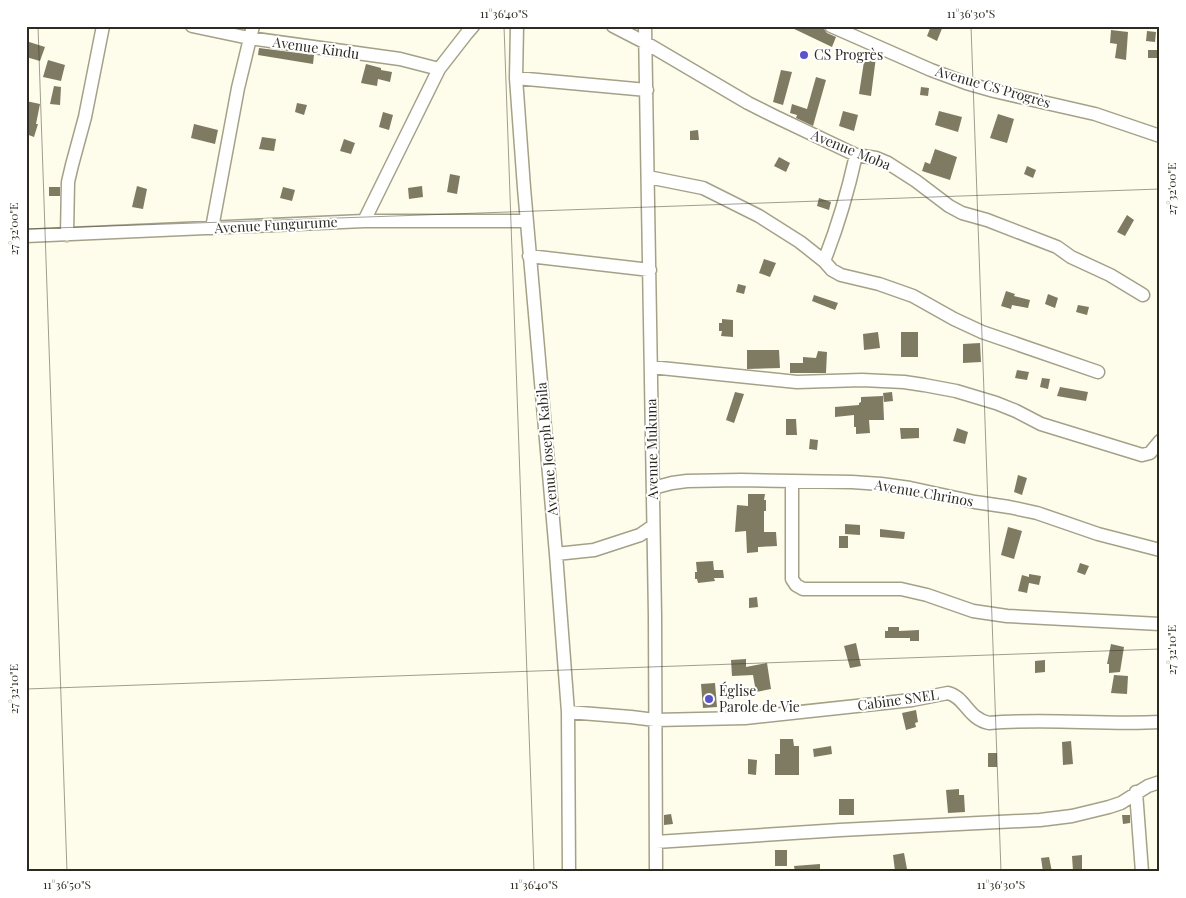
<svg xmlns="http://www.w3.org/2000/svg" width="1186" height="898" font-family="'Playfair Display',serif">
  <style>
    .building { fill: #7f7b63 }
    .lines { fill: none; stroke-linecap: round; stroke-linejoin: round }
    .minor-casing { stroke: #a5a188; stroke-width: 15 }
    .minor { stroke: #fff; stroke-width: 12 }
    .ticks { fill: none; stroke: #2d2b21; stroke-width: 1; stroke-opacity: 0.45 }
    .poi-dot { fill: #5954cb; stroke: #fff; stroke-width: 2 }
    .labels { text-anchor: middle; stroke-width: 4; stroke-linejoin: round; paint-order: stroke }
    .street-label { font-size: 14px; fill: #2d2b21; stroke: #fff }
    .poi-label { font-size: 14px; fill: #2d2b21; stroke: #fff; text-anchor: start }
    .neatline { fill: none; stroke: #2d2b21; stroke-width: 2 }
    .ticks-label { font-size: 12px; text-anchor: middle; fill: #2d2b21 }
  </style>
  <rect width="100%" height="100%" fill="#fefceb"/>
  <path class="building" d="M788,26H818L824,29L827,33L836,37L832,47Z
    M931,26H943L937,41L927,36Z
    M1111,30L1128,32L1126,60L1115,58L1117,44L1110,43Z
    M1147,31L1156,32L1155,42L1146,41Z
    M26,41L45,47L40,61L26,57Z
    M259,48L314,55L313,64L258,55Z
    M1148,50H1158V58H1148Z
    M865,55L876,57L871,96L859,94Z
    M48,60L65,65L61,81L43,77Z
    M366,64L381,68V70L392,72L390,82L378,79L377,86L361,83Z
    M781,70L792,72L783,105L773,102Z
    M816,77L826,80L813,126L796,118L797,115L790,113L792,104L807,109Z
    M54,86L61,87L60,105L50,104Z
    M921,87L929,88L928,96L920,95Z
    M26,101L40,104L36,124H38L34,137L26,134Z
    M297,103L307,105L304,115L295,112Z
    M843,111L858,115L854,131L839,126Z
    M939,111L962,117L958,132L935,125Z
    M383,112L393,115L389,130L379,127Z
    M998,114L1014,119L1007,143L990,138Z
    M194,124L218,130L215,144L191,138Z
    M698,130L699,140H690V131Z
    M262,137L276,139L274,151L259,149Z
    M344,139L355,143L351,154L340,151Z
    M935,149L957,157L950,180L922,171L925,162L930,164Z
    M779,157L790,163L786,172L774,166Z
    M1027,166L1036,170L1033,178L1024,174Z
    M450,174L460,176L457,194L447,192Z
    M137,186L147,189L143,209L132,207Z
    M422,186L423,197L409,199L408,188Z
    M49,187H60V196H49Z
    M283,187L295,190L292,201L280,198Z
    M819,198L831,202L829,210L817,206Z
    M1127,215L1134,220L1125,236L1117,232Z
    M764,259L776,263L770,277L759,273Z
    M738,284L746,286L744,294L736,292Z
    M1006,291L1015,294L1014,296L1030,300L1028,308L1012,305L1011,309L1001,306Z
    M1048,294L1058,298L1055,308L1045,304Z
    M814,295L838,303L835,310L812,301Z
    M1078,305L1089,307L1087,315L1076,312Z
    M722,319L733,320V337L721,336L722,331H719V323H722Z
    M878,332L880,348L864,350L863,334Z
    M901,332H918V357H901Z
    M980,343L981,362L963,363V344Z
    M747,350H779L780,368L747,369Z
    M818,351L827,352L826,373H790V363H803V357L816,358Z
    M1017,370L1029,372L1027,380L1015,378Z
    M1042,378L1050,379L1048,389L1040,387Z
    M1060,387L1088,392L1086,401L1057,396Z
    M735,392L744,394L734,423L726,420Z
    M892,392L893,401L884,402L883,393Z
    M883,396L884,420H869L870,433L856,434V427H854V415L835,417V407L859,405V403L861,402V397Z
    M786,419H796L797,435H786Z
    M900,428H919V438L901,439Z
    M957,428L968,432L965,444L953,441Z
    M810,439L818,440L817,450L809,449Z
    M1018,475L1027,478L1022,495L1014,492Z
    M748,494H765L764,500H766V511H764V532H776L777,546L758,547V552L747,553L746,531L735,532L737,505L748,506Z
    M845,524L860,525V535L845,534Z
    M1008,527L1022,531L1014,559L1001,555Z
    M880,529L905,532L904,539L880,537Z
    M839,536H848V548H839Z
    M713,561L714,570H723L724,578H714L715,581L698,583L697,579H695V572H697L696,562Z
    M1080,563L1089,566L1085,575L1077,572Z
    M1029,574L1041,576L1039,585L1029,583L1027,593L1018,591L1022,575L1029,577Z
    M757,597L758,607L749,608V598Z
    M888,627H899V631L919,630V641H910V638H885V631H888Z
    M856,643L861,666L850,668L844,646Z
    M1111,644L1124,647L1120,672L1109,673V664H1107Z
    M746,659V667L767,663L771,689L756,692L753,675L732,676L731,660Z
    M1045,660V672L1035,673V661Z
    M1114,675L1128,676L1127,694L1111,693Z
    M715,683L717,707L703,708L701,684Z
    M916,710L918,722L915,723L916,727L906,730L902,713Z
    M780,739H793L794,746H799V775H775V754H780Z
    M1071,741L1073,764L1063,765L1062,742Z
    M831,746L832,754L814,757L813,749Z
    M988,753H997V767H988Z
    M748,759L757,760L756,775L748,774Z
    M959,789V795H964L965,812L948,813L946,790Z
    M839,799H854V815H839Z
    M671,814L673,824L664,825V815Z
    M1122,815H1130V823L1123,824Z
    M775,850H787V866H775Z
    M904,853L907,869L895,871L893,855Z
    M1082,855V870L1073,871L1072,856Z
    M1049,857L1052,872H1043L1041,858Z
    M820,864V872H795L794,866Z"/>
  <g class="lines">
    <defs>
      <path id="minor" d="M192,26L249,38L400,59L439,69
        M517,26L516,78L524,188L556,554L568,712L569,872
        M613,26L646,43L748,103L774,116L856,155L876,158L888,163L916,181L949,206L962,213L987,220L1057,247L1071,257L1110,275L1143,295
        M645,26L655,616L656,872
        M831,26L931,70L966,83L994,91L1095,114L1160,136
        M516,78L647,90
        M648,177L703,188L759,216L800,242L824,261L832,270L841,275L879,284L913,296L954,319L982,332L1098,372
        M364,221L439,69L467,33L473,26
        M212,228L238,88L253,26
        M67,235L68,182L72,165L85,117L103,26
        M26,236L364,221H526
        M529,256L650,270
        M824,261C838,226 848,191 856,155
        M651,367L797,382L862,380L904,382L924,385L956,391L996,403L1016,411L1041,424L1142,455L1150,453L1160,441
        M792,481V579L796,585L803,589H901L927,595L973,611L1007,616L1160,624
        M653,488L672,483L687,481L741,480L852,482L881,484L910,488L975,502L1009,507L1037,513L1098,534L1160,550
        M556,554L594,550L640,535L653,526
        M568,712L631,717L655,720L745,718L912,700L948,693C965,697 968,719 989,723C1046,718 1103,725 1160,722
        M1136,792L1142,872
        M656,842L840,830L1040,820L1072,816L1109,807L1121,803L1148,786L1160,782"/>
    </defs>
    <use href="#minor" class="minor-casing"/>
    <use href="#minor" class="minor"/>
  </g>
  <path class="ticks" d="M38,26L67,872M504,26L534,872M971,26L1001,872M26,229L1160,189M26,689L1160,649"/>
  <g class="poi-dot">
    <circle cx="804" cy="55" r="5"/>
    <circle cx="709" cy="699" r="5"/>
  </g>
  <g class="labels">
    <g class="street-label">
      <text transform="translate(316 48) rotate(8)" y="5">Avenue Kindu</text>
      <text transform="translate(993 87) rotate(16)" y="5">Avenue CS Progrès</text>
      <text transform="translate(851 150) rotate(22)" y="5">Avenue Moba</text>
      <text transform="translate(276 225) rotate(-3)" y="5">Avenue Fungurume</text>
      <text transform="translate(547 449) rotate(-95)" y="5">Avenue Joseph Kabila</text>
      <text transform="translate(652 449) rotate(-91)" y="5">Avenue Mukuna</text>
      <text transform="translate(924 493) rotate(10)" y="5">Avenue Chrinos</text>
      <text transform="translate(898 700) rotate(-8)" y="5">Cabine SNEL</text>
    </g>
    <g class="poi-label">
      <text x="814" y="60">CS Progrès</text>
      <text x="719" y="696">Église<tspan x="719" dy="16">Parole de Vie</tspan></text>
    </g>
  </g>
  <rect width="1186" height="898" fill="none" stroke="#ffffff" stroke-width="55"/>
  <rect x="28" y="28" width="1130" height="842" class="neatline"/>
  <g class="ticks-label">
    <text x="504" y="18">11°36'40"S</text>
    <text x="971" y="18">11°36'30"S</text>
    <text transform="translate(1172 189) rotate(-90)" y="4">27°32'00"E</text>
    <text transform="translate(14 229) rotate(-90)" y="4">27°32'00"E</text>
    <text transform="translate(1172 650) rotate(-90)" y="4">27°32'10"E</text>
    <text transform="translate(14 689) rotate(-90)" y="4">27°32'10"E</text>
    <text x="67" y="889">11°36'50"S</text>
    <text x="534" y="889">11°36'40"S</text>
    <text x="1001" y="889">11°36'30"S</text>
  </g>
</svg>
